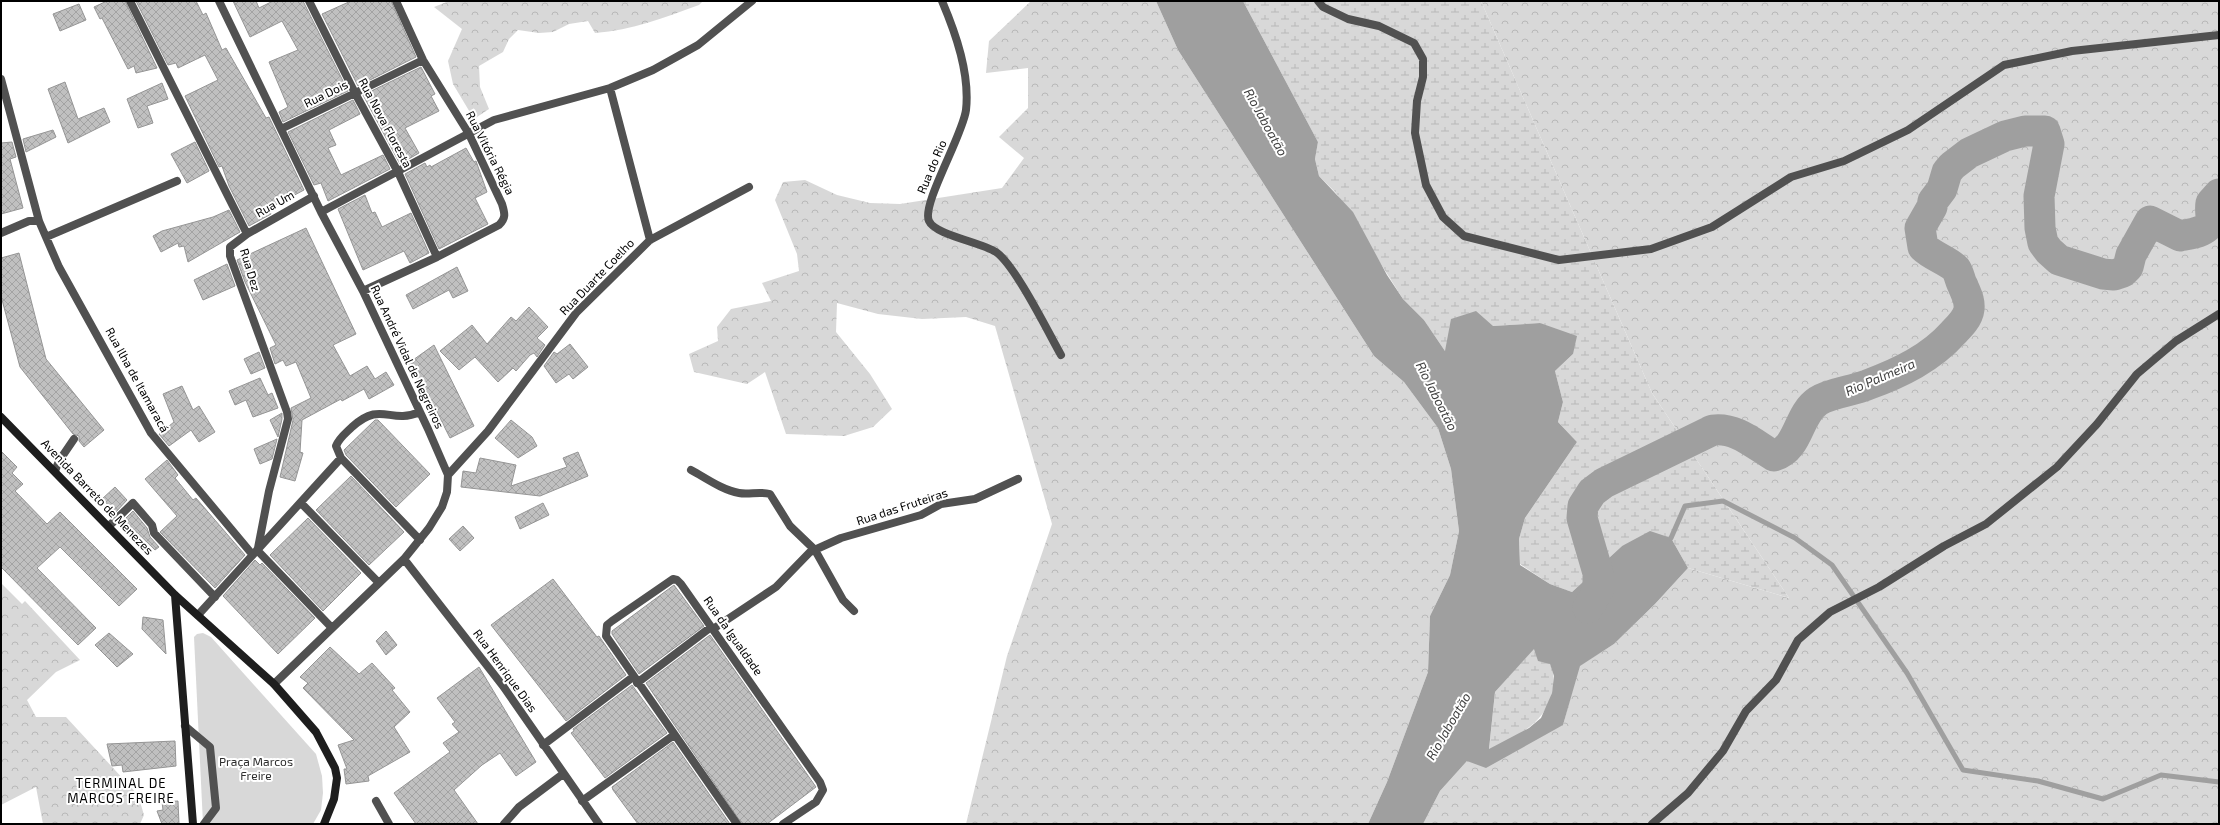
<svg xmlns="http://www.w3.org/2000/svg" width="2220" height="825" font-family="'Exo 2',sans-serif">
  <style>
    .forest { fill: url(#forest-crowns) }
    .wetland { fill: url(#wetland-marsh) }
    .park { fill: #d8d8d8 }
    .water { fill: #9f9f9f; fill-rule: evenodd }
    .lines { fill: none; stroke-linecap: round; stroke-linejoin: round }
    .stream { stroke: #9f9f9f; stroke-width: 5 }
    .river { stroke: #9f9f9f; stroke-width: 31 }
    .building { fill: url(#building-cross-hatch); stroke: #959595 }
    .lane { stroke: #515151; stroke-width: 8 }
    .street { stroke: #515151; stroke-width: 8 }
    .secondary { stroke: #1e1e1e; stroke-width: 8 }
    .labels { text-anchor: middle; stroke-width: 4; stroke-linejoin: round; paint-order: stroke }
    .street-label { font-size: 12px; fill: #000; stroke: #fff }
    .park-label { font-size: 12px; fill: #2f2f2f; stroke: #fff }
    .water-label { font-size: 13px; font-style: italic; fill: #404040; stroke: #fff }
    .neighbourhood-label { font-size: 13px; letter-spacing: 1px; fill: #000; stroke: #fff }
  </style>
  <defs>
    <pattern id="forest-crowns" width="20" height="18" patternUnits="userSpaceOnUse"><rect width="20" height="18" fill="#d8d8d8"/><path d="M2 6a3 3 0 1 1 6 0M12 15a3 3 0 1 1 6 0" fill="none" stroke="#b8b8b8"/></pattern>
    <pattern id="wetland-marsh" width="20" height="14" patternUnits="userSpaceOnUse"><rect width="20" height="14" fill="#d8d8d8"/><path d="M1 5h8M5 5V1M11 12h8M15 12V8" fill="none" stroke="#b8b8b8"/></pattern>
    <pattern id="building-cross-hatch" width="8" height="8" patternUnits="userSpaceOnUse"><rect width="8" height="8" fill="#c0c0c0"/><path d="M0 0l8 8M0 8l8-8" fill="none" stroke="#a3a3a3"/></pattern>
  </defs>
  <rect width="100%" height="100%" fill="#fff"/>
  <path class="forest" d="M449,1H703L699,5C663,18 633,30 595,33L588,21L569,24L553,32L539,33L518,30L509,39L503,52L479,66L480,87L489,109L474,119L453,84L448,61L462,29L434,7Z
    M1031,1H1156L1178,50L1374,356L1404,382L1438,428L1451,469L1459,531L1450,575L1430,616L1428,672L1387,782L1368,824H966L1007,656L1052,524L995,326L966,317L922,319L878,314L837,303L836,332L870,374L892,409L873,427L844,436L786,434L765,372L747,384L694,372L689,354L718,341L717,327L731,309L771,301L762,283L799,271L797,254L775,200L783,182L805,180L837,195L870,203L900,204L1002,188L1024,158L999,137L1028,108V68L986,73L989,41Z
    M1481,1H2219V824H1423L1440,791L1467,761L1563,725L1579,666L1614,644L1655,604L1688,568L1789,598L1652,393Z
    M1,583L22,604L25,601L80,660L56,672L27,700L36,717H66L138,795L144,815L140,824H43L36,787L1,805Z"/>
  <path class="wetland" d="M1243,1H1481L1652,393L1789,598L1688,568L1671,538L1622,546L1572,592L1550,584L1520,564L1519,539L1525,518L1577,442L1558,422L1563,402L1555,371L1573,354L1540,323L1493,326L1445,351L1424,320L1403,299L1336,193L1319,176L1315,159L1318,142Z
    M1534,648C1539,653 1546,658 1550,664C1554,671 1554,679 1553,688C1548,723 1517,736 1489,750L1495,692Z"/>
  <path class="park" d="M203,633L211,637L316,754L322,776L323,793L321,810L313,824H203L194,637L197,634Z"/>
  <path class="water" d="M1156,1H1243L1318,142L1315,159L1319,176L1353,212L1387,275L1403,299L1424,320L1445,351L1451,319L1476,311L1493,326L1540,323L1577,336L1573,354L1555,371L1563,402L1558,422L1577,442L1525,518L1519,539L1520,565L1550,584L1572,592L1622,546L1650,531L1671,538L1688,568L1655,604L1614,644L1580,666L1563,725L1486,768L1467,761L1440,791L1423,824H1368L1387,782L1428,672L1430,616L1450,575L1459,531L1451,469L1438,428L1404,382L1374,356L1178,50ZM1534,649L1538,661L1550,664L1554,676L1552,693L1541,718L1529,728L1489,749L1495,692Z"/>
  <g class="lines">
    <path class="stream" d="M1671,538L1685,506L1723,501L1795,538L1832,565L1907,673L1963,770L2038,781L2103,799L2161,775L2219,782"/>
    <path class="river" d="M1588,608L1598,590V573L1582,518L1583,506L1592,492L1604,483L1713,430C1736,427 1755,445 1774,456C1800,448 1797,415 1818,401C1830,393 1853,391 1867,385C1900,373 1931,358 1954,332C1960,326 1968,318 1969,309C1970,300 1966,294 1963,286C1960,281 1959,273 1956,269C1949,261 1932,256 1923,247L1920,228L1932,207L1933,201L1942,189L1947,172L1952,166L1969,153L2005,136L2025,131H2045L2049,144L2039,196L2040,228L2043,243L2049,251L2059,260L2103,274L2114,275L2123,272L2128,267L2131,255L2150,221L2180,236C2190,234 2211,232 2211,218C2211,213 2210,208 2211,203L2219,194"/>
  </g>
  <path class="building" d="M107,1H125L157,68L136,73L134,66L128,69L102,18L100,19L94,7Z
    M136,1H196L203,15L206,13L222,50L226,48L266,118L269,117L304,190L268,209L271,214L249,226L229,186L222,166L219,167L185,96L218,80L205,55L178,68L176,63L168,65Z
    M233,1H256L259,8L273,1H303L348,91L283,122L279,112L288,107L269,62L298,50L282,21L250,37Z
    M351,1H391L416,57L358,86L322,14Z
    M79,4L86,20L60,31L53,14Z
    M421,67L435,94L431,96L439,111L405,128L419,153L400,164L363,95Z
    M65,82L78,119L104,108L110,122L68,143L48,89Z
    M162,83L168,99L147,106L153,123L138,128L127,99Z
    M353,100L360,114L329,130L336,145L328,148L341,175L383,155L390,169L328,201L321,183L314,185L288,132Z
    M53,130L56,137L26,152L23,139Z
    M12,142L16,157L10,159L23,208L1,214V143Z
    M195,142L209,171L187,183L171,154Z
    M466,148L474,162L476,161L487,192L475,198L488,224L439,249L405,174L425,163L427,167L430,165L431,167Z
    M365,195L372,213L375,212L382,227L411,213L429,253L410,263L404,251L363,270L338,209Z
    M229,210L240,232L188,262L184,246L179,247L178,243L161,252L153,236L162,231L213,217Z
    M306,228L356,334L333,345L350,376L367,366L375,379L386,372L394,385L369,399L364,389L342,401L341,399L302,420L300,452L303,453L295,481L280,477L293,420L291,408L311,398L296,362L286,366L283,360L275,364L270,348L276,345L245,282L237,260Z
    M19,253L46,359L104,430L84,447L79,441V436L73,434L20,367L1,296V258Z
    M227,264L235,286L203,300L194,280Z
    M457,267L468,291L453,298L449,290L413,309L406,295Z
    M529,307L548,327L537,338L545,345L537,357L534,353L530,355L516,371L513,368L498,382L475,357L459,370L440,351L472,325L487,344L511,317L516,321Z
    M570,344L588,367L573,379L569,374L556,383L544,366L554,352L557,354Z
    M434,345L474,426L450,438L436,410L434,411L427,398L430,396L406,365Z
    M259,352L265,368L251,374L244,359Z
    M260,378L268,395L272,393L278,408L253,417L246,400L235,405L229,391Z
    M182,386L193,410L199,406L215,432L199,442L191,430L169,446L159,434L174,422L163,394Z
    M282,413V419L278,437L270,420Z
    M375,420H378L430,474L396,507L346,455L344,450Z
    M511,420L532,437L537,446L518,458L495,438Z
    M277,439L272,459L260,464L254,449Z
    M1,451L17,467L12,473L23,484L15,491L47,524L60,512L137,589L119,606L60,547L37,568L96,628L78,645L1,567Z
    M578,452L588,476L540,496L461,487L463,471L476,473L480,458L516,465L511,486L567,467L563,458Z
    M167,460L178,475L175,478L193,500L196,498L245,555L215,588L160,532L177,516L145,479Z
    M351,476L404,532L369,565L316,510Z
    M115,487L127,500L116,512L102,499Z
    M543,503L549,515L520,529L515,517Z
    M133,511L147,528L150,537L159,547L155,550L124,520Z
    M308,518L361,573L323,611L270,555Z
    M463,526L474,538L460,551L449,539Z
    M255,560L260,565L262,563L315,618L278,654L223,596Z
    M553,579L597,637L599,636L601,639L626,675L566,721L491,625Z
    M674,585L704,626L639,674L612,634V631Z
    M143,617L163,620L166,654L142,629Z
    M386,631L397,645L386,655L376,641Z
    M109,633L133,654L117,667L95,645Z
    M710,635L816,787L767,824H742L646,683Z
    M330,647L359,674L372,663L395,688L392,690L410,712L394,727L410,752L368,776L369,781L346,784L344,769H347L338,745L354,740L303,688L308,683L300,677Z
    M479,667L536,762L516,776L500,753L482,765L454,790L478,824H416L394,793L450,752L443,743L459,732L452,724L455,722L437,698Z
    M632,685L667,733L605,778L571,733L574,731L573,729Z
    M175,741L176,766L123,772L122,765L112,766L107,744Z
    M673,742L730,824H638L613,790L612,787Z
    M178,801L179,824H162L157,811L163,810L162,802Z"/>
  <g class="lines">
    <path class="lane" d="M55,471L59,461L74,439
      M185,726L210,747L216,808L204,824"/>
    <path class="street" d="M130,1L247,234
      M219,1L321,212L363,291L428,429L448,475L447,492L442,507L429,528L404,559L274,684
      M309,1L355,93L398,172L437,257
      M942,1C956,34 970,74 966,110C963,135 921,205 929,221C935,235 981,242 996,252C1015,265 1048,332 1061,355
      M1318,1L1323,7L1348,19L1379,26L1414,43L1423,59V77L1417,101L1415,133L1426,185L1443,217L1464,236L1559,260L1651,249L1712,227L1791,177L1844,161L1908,130L2004,65L2072,51L2219,35
      M1,79L39,221L59,267L151,433L252,554
      M610,88L650,240
      M281,129L423,60
      M321,212L494,120L610,88L653,70L698,45L752,1
      M1,233L29,221H39
      M46,237L177,181
      M363,291L437,257L499,225C506,218 505,214 502,204L469,134L423,60L396,1
      M691,470C706,478 722,490 739,493C749,495 759,491 770,494L790,526L815,550L843,600L854,611
      M448,475L488,431L576,313L650,240L749,187
      M301,503L379,583
      M109,526L133,503L152,525L154,533L215,597
      M420,540L341,458L336,446C339,438 346,433 352,427C382,400 389,425 420,412
      M258,548L269,491L288,419L287,412L230,256V247L247,234L314,196
      M257,550L332,628
      M404,559L503,686L599,824
      M198,615L341,458
      M713,629L776,587L810,552L841,538L921,515L941,504L975,499L1018,479
      M637,683L711,627
      M543,745L633,677
      M376,801L389,824
      M582,801L674,735
      M504,824L519,807L563,774
      M737,824L606,636L607,625L612,621L673,579L677,580L681,584L820,782L823,790L816,802L783,824
      M1652,824L1688,793L1723,751L1746,711L1776,680L1798,640L1830,612L1879,587L1944,546L1986,524L2057,467L2097,424L2137,374L2176,341L2219,314"/>
    <path class="secondary" d="M1,417L175,595L274,684L316,732L335,768L337,778L334,799L324,824
      M175,595L193,824"/>
  </g>
  <g class="labels">
    <g class="street-label">
      <text transform="translate(326 94) rotate(-26)" y="4">Rua Dois</text>
      <text transform="translate(385 123) rotate(62)" y="4">Rua Nova Floresta</text>
      <text transform="translate(490 153) rotate(63)" y="4">Rua Vitória Régia</text>
      <text transform="translate(932 167) rotate(-67)" y="4">Rua do Rio</text>
      <text transform="translate(275 204) rotate(-29)" y="4">Rua Um</text>
      <text transform="translate(250 270) rotate(73)" y="4">Rua Dez</text>
      <text transform="translate(597 277) rotate(-46)" y="4">Rua Duarte Coelho</text>
      <text transform="translate(407 357) rotate(65)" y="4">Rua André Vidal de Negreiros</text>
      <text transform="translate(137 380) rotate(61)" y="4">Rua Ilha de Itamaracá</text>
      <text transform="translate(97 497) rotate(46)" y="4">Avenida Barreto de Menezes</text>
      <text transform="translate(902 507) rotate(-18)" y="4">Rua das Fruteiras</text>
      <text transform="translate(733 636) rotate(55)" y="4">Rua da Igualdade</text>
      <text transform="translate(505 671) rotate(54)" y="4">Rua Henrique Dias</text>
    </g>
    <g class="park-label">
      <text x="256" y="766">Praça Marcos<tspan x="256" dy="14">Freire</tspan></text>
    </g>
    <g class="water-label">
      <text transform="translate(1266 122) rotate(61)" y="5">Rio Jaboatão</text>
      <text transform="translate(1880 377) rotate(-23)" y="5">Rio Palmeira</text>
      <text transform="translate(1437 396) rotate(63)" y="5">Rio Jaboatão</text>
      <text transform="translate(1448 726) rotate(-60)" y="5">Rio Jaboatão</text>
    </g>
    <g class="neighbourhood-label">
      <text x="121" y="788">TERMINAL DE<tspan x="121" dy="15">MARCOS FREIRE</tspan></text>
    </g>
  </g>
  <rect width="2220" height="825" fill="none" stroke="#000000" stroke-width="4"/>
</svg>
